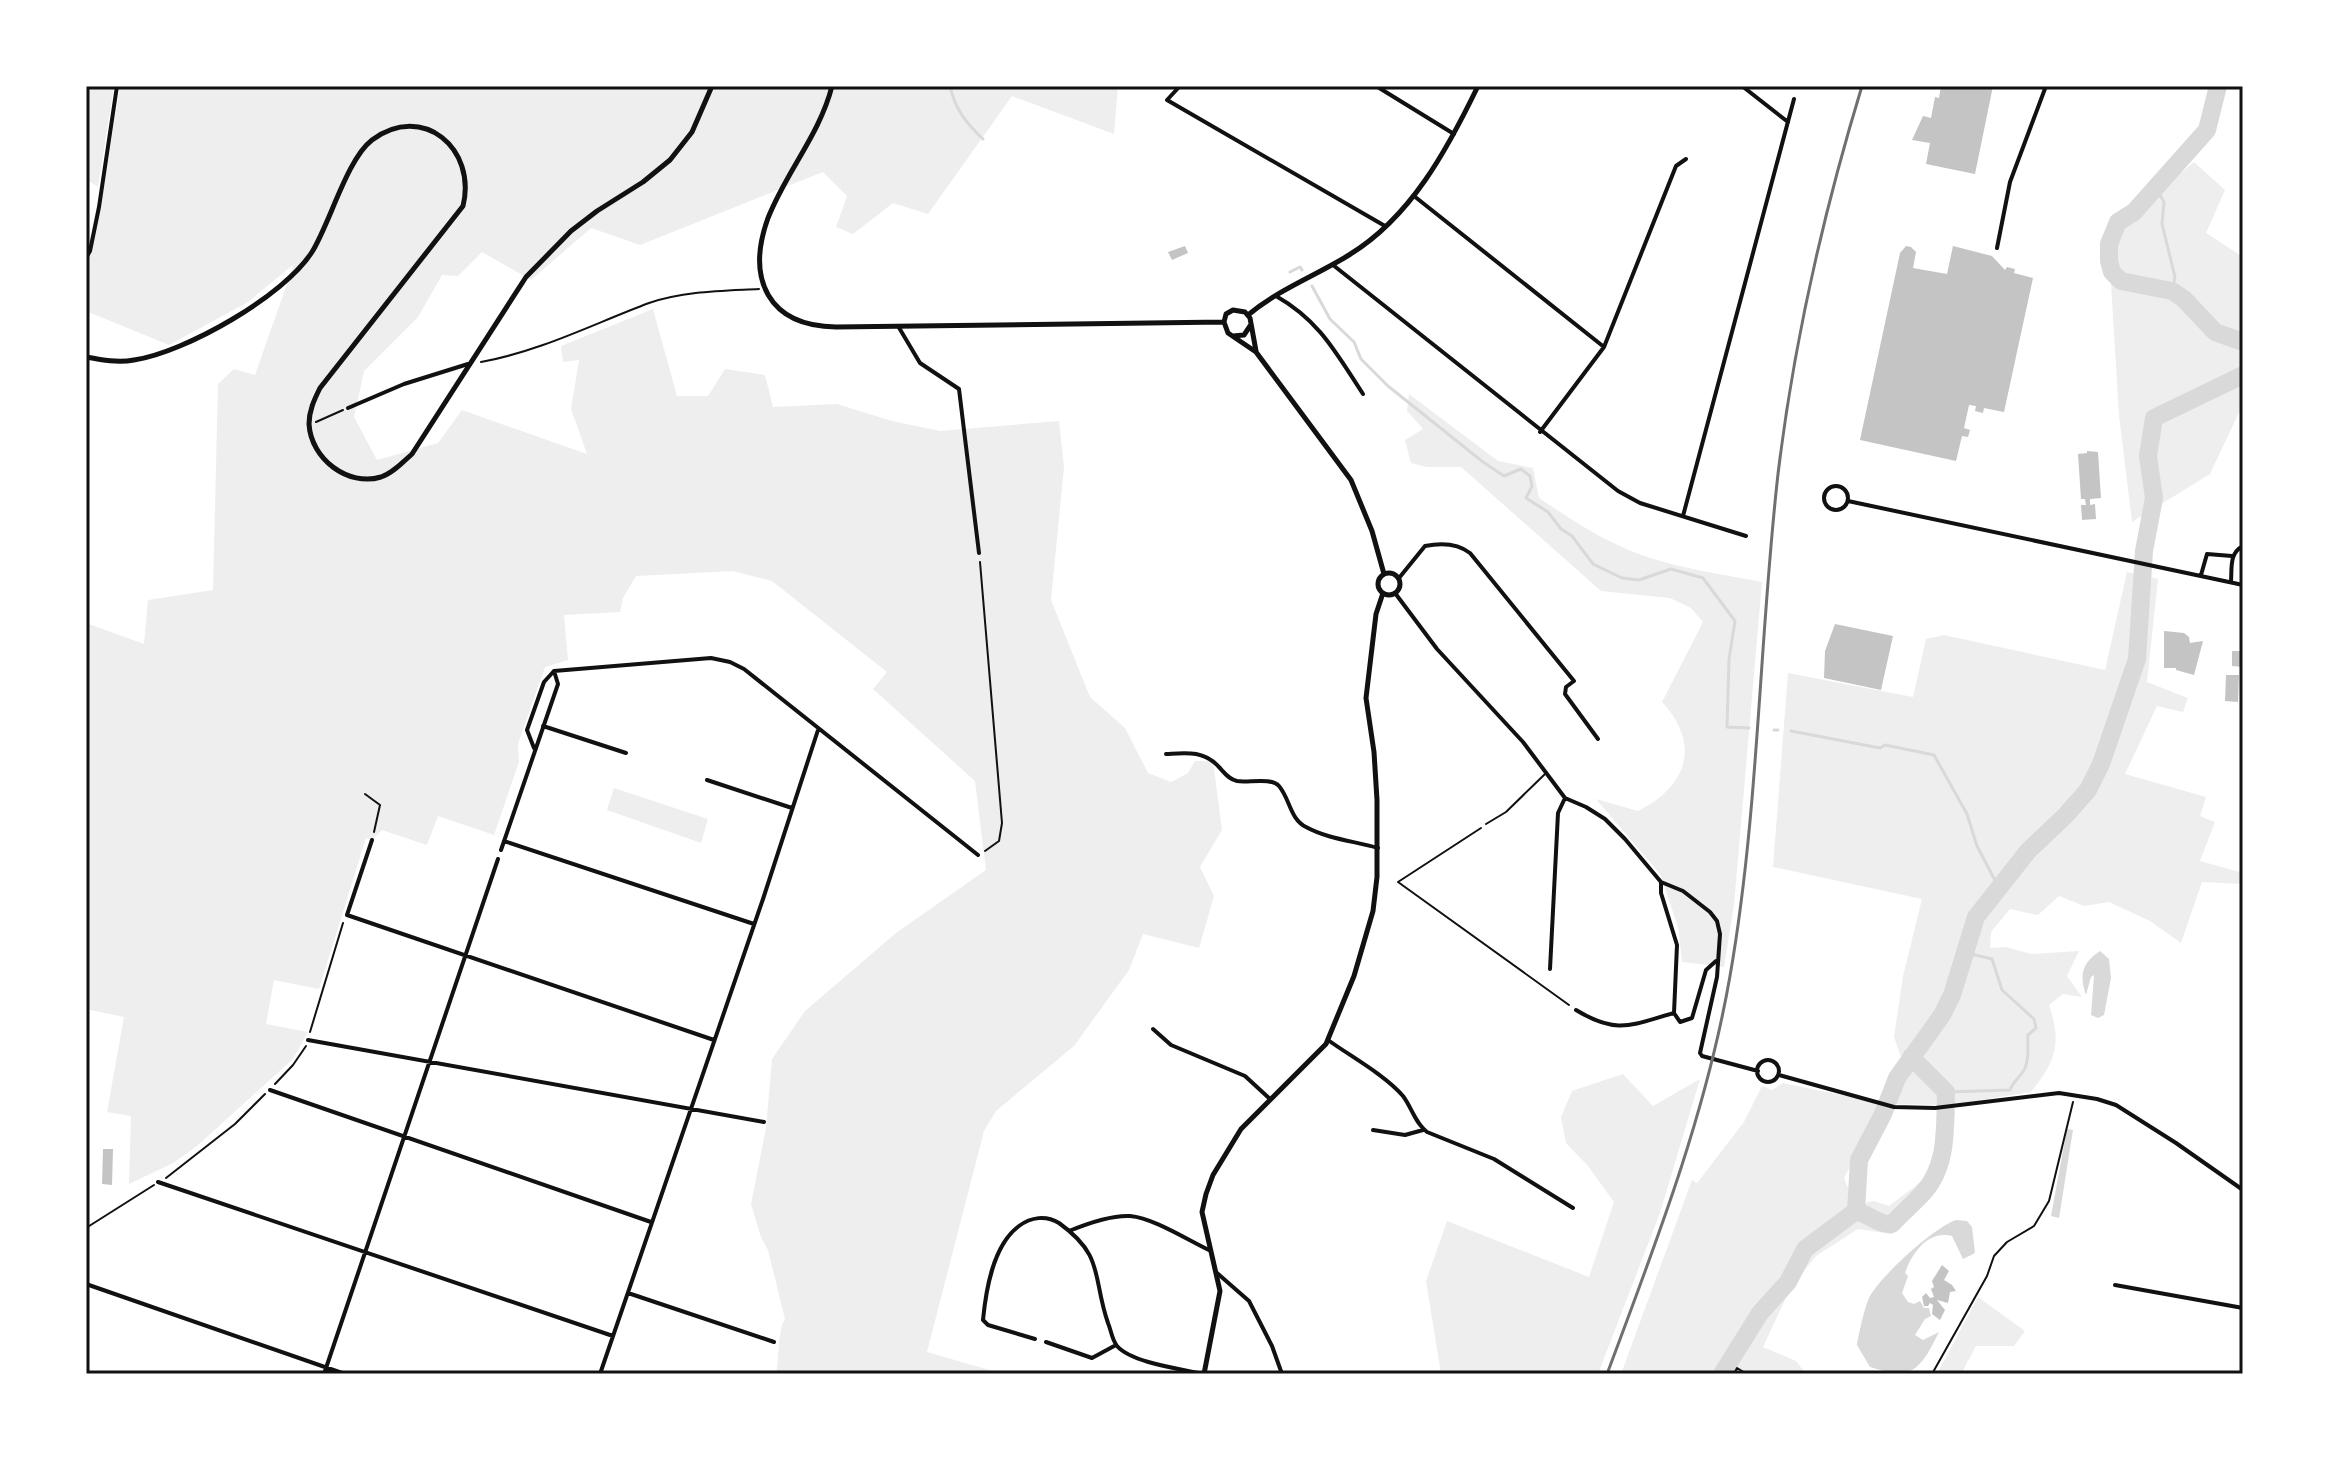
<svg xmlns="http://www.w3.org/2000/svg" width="2329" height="1460" font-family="Karla,sans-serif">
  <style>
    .green { fill: #eee }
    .water { fill: #d9d9d9 }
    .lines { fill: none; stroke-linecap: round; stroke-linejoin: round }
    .stream { stroke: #d9d9d9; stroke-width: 3 }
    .river { stroke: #d9d9d9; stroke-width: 18 }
    .building { fill: #c4c4c4 }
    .path { stroke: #111; stroke-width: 2 }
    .service { stroke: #111; stroke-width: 2 }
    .minor { stroke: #111; stroke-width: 4 }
    .tertiary { stroke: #111; stroke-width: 5 }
    .rail { stroke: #707070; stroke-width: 3 }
    .neatline { fill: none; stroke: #111; stroke-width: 3 }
  </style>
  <rect width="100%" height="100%" fill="#fff"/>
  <path class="green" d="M86,86H114L98,187L86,179Z
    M120,86H1118L1114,134L1012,96L928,214L893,203L853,234L836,227L847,196L823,172L640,245L591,228L531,280L482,252L458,276L442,275L418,317L364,371L354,417L377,460L438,443L462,410L587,454L571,409L579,360L563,362L561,346L653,309L677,396H708L725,369L765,375L773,407L837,404L892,421L940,431L1059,421L1064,467L1051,600L1090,697L1125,728L1148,773L1171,782L1188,773L1195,761H1213L1222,830L1200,867L1214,896L1199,948L1143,934L1129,970L1074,1046L996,1111L984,1131L927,1352L1003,1374H776C779,1360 778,1328 785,1319L768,1250L761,1237L751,1204L766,1128L772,1059L805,1011L896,933L986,870L975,781L873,689L887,672L772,581L733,571L636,576L623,598L620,612L564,615L568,660L545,667L518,744L519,762L494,835L438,816L427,845L382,830L372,840L366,838L319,989L274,980L266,1024L308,1032L293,1059L197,1146L173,1163L129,1184L131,1116L107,1112L124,1017L86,1009V623L144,644L148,600L213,590L218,384L234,369L255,375L294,264L248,302L169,345L86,311V263L100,211Z
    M2194,162L2225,190L2206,233L2243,257V404L2210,474L2132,522L2119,415L2110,267L2125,220Z
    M1409,394L1498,461L1533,468L1539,498C1566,516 1594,535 1624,548C1667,567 1716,573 1762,582L1734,905L1724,967L1682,962L1678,927L1660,874L1596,799L1638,811C1688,786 1701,744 1662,702L1703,622L1691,608L1670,598L1601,591L1461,467H1427L1411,463L1405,440L1423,429L1407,411Z
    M2127,572L2158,579L2147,682L2188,698L2183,712L2157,706L2125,774L2206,797L2200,816L2215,822L2200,861L2243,873V884L2202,882L2181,943L2150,921L2109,902L2084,906L2059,896L2038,915L2010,909L1991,932L1990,948L2006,947L2031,954L2079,951L2067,976L2082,997L2063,994L2049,1005C2062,1043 2056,1061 2031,1092L1950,1105L1884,1104L1844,1178L1855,1205L1874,1201L1889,1206L1926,1178L1934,1155L1937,1111L1955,1113L1938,1183L1892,1234L1858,1229L1816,1256L1791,1287L1763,1347L1796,1361L1806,1374H1621L1692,1180L1697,1183L1744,1122L1762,1086L1772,1090L1783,1083L1884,1104L1901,1057L1894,1037L1903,976L1922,899L1773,867L1788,673L1913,697L1926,639L1944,635L2105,670Z
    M614,788L708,819L701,843L607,810Z
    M1623,1074L1653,1106L1700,1079L1660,1213L1598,1374H1441L1426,1281L1447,1221L1589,1277L1614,1202L1588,1166L1566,1143L1561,1117L1572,1091Z
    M1978,1297L2025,1331L2014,1346H1976L1961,1374H1937Z"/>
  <path class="water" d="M2100,951L2109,959L2111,978L2104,1015L2098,1018L2091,1015L2094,975L2091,977L2086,995C2079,975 2082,963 2100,951Z
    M2067,1129L2073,1130L2059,1218L2051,1216Z
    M1956,1220L1967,1221L1972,1227L1975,1253L1963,1259L1952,1236C1928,1230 1912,1253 1905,1273L1908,1276L1902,1293L1908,1302L1914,1304L1920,1301L1924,1308H1929L1931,1316L1925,1319L1915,1335L1923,1340L1939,1332C1920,1370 1913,1381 1870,1367L1857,1345C1859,1333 1865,1305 1870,1296C1882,1275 1933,1228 1956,1220Z"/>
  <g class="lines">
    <path class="stream" d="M950,86C955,109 966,123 983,139
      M2156,188L2164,202L2162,224L2175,277L2172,291
      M1290,272L1300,267L1302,270
      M1312,286L1330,319L1354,342L1361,359L1388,386L1483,462L1504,476L1521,469L1530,476L1532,486L1526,498L1548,512L1561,529L1572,536L1593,564L1622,578L1639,580L1671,569L1703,578L1735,621L1729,659L1727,727L1749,728
      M1774,730H1778
      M1791,731L1880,748L1885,745L1934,755L1967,814L1977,846L2000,890
      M1946,1092L2010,1090C2013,1081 2021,1077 2025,1068C2030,1057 2027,1046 2028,1035L2036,1028L2034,1019L2002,990L1992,959L1963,952"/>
    <path class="river" d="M2218,86L2207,130L2134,212L2118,222L2109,244V261L2112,272L2121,281L2172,291L2184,299L2215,332L2243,342
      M1856,1211C1868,1214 1881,1226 1892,1224C1902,1213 1913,1204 1923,1193C1948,1166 1945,1127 1946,1092L1911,1057
      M1722,1374L1760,1313L1788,1282L1805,1249L1856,1211L1859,1160L1883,1114L1897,1078L1942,1015L1952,995L1976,917L2028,851L2065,816L2088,790L2101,764L2137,659L2144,551L2154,498L2148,456L2154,418L2243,375"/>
  </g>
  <path class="building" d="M1941,86H1993L1975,174L1926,164L1930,143L1912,140L1923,116L1931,118L1935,97L1939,98Z
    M1185,246L1188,253L1172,260L1168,252Z
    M1906,246L1911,247L1916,252L1913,268L1947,274L1953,246L1992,256L2005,270L2007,267L2015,269L2014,273L2033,278L2004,412L1984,408L1983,413L1975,411L1976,406L1969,405L1964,428L1970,430L1968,437L1962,436L1956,461L1860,440L1900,253Z
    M2087,451L2098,452L2101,498L2090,499V505L2095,504L2096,519L2082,520L2081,505H2086L2085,499H2081L2078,454L2087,453Z
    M1835,624L1893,636L1881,690L1824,678L1825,651Z
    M2164,631L2184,633L2189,637L2190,643L2203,641L2194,675L2176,670V668H2164Z
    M2232,651H2243V667L2232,666Z
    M2226,675H2239L2238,702L2225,701Z
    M103,1149H113L112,1185L102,1184Z
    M1942,1265L1949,1271L1944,1280L1952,1285L1956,1291L1950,1292L1948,1303L1937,1300L1945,1310L1940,1320L1932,1314L1933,1305L1930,1303L1928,1306H1924L1922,1297L1926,1293L1930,1298L1934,1297L1931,1289L1934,1287L1932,1281Z"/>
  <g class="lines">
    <path class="path" d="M481,362C541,351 593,324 649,303C685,291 722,291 759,289
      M316,422L343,410
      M980,562L1002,823L999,841L985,851
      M365,794L380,805L374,832
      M1481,828L1398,882L1569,1005
      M310,1032L343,923
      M275,1084L293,1065L306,1046
      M166,1178L235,1124L265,1094
      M86,1228L154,1185
      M1734,1374L1737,1368L1747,1374
      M1932,1374L1987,1276L1994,1256L2007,1242L2034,1226L2049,1201L2073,1102"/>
    <path class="service" d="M1486,824L1506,812L1545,774"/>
    <path class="minor" d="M1180,86L1167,100L1385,226
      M1376,86L1454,134
      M1742,86L1788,122
      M1414,196L1604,347
      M1997,248L2010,182L2046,86
      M86,258L90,251L99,207L117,86
      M1333,265L1618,491L1640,503L1746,536
      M1276,296C1320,321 1336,353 1363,394
      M898,326L920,363L959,389L979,553
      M348,408L404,384L468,364
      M1540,432L1604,347L1676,166L1686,159
      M1824 498a12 12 0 1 1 24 0a12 12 0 1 1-24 0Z
      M1848,501L2243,585
      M1683,516L1794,99
      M2201,575L2207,554L2232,556
      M1399,578L1425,546C1440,543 1457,543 1470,553L1574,681L1566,687L1565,694L1598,739
      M2231,582C2232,568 2229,553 2243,546
      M1395,593L1437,649L1523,742L1565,798L1586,807L1605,819L1625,839L1661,882L1683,891L1710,912L1717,921L1720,934L1717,977L1700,1053L1702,1056L1758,1071
      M554,671L711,658L730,662L744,669L978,855
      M543,726L626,753
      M534,748L527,730L544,682L554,671
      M1166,754C1185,753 1203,750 1218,766C1224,772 1228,779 1237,781C1248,783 1271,777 1279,786C1290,799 1290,819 1306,827C1328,839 1354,841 1378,848
      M707,780L792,808
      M372,840L347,915L714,1040
      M504,841L754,924
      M501,850L558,684L554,671
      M1661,882V893L1677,945L1674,1013L1680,1022L1692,1018L1706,970L1716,961
      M1550,969L1558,813L1565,798
      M1576,1010C1617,1035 1631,1025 1674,1013
      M1153,1029L1171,1045L1245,1076L1270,1099
      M308,1040L764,1122
      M1328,1040C1350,1056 1385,1075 1403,1096C1412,1108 1415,1123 1427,1132L1494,1159L1573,1208
      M1757 1071a11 11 0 1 1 22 0a11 11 0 1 1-22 0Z
      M1779,1075L1894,1107L1935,1108L2059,1093L2097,1099L2116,1105L2176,1143L2243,1190
      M270,1090L651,1222
      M1373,1130L1405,1135L1423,1130
      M158,1182L613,1336
      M1069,1231C1086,1224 1111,1215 1130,1216C1154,1218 1189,1241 1211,1251
      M1217,1273L1249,1301L1272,1346L1282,1374
      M86,1284L345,1374
      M2115,1285L2243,1308
      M628,1293L774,1342
      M1035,1339L988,1325L983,1320C986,1289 993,1245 1019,1226C1031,1217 1046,1215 1059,1223C1105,1256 1092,1277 1108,1323C1111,1330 1112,1340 1117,1346C1132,1363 1181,1369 1204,1374
      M1046,1342L1092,1358L1116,1345
      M324,1374L498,859
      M600,1374L763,899L818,730"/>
    <path class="tertiary" d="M832,86C820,134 786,172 768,218C746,279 768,326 836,327L1224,322
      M1248,315C1279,289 1315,276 1349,255C1411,217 1447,150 1478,86
      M1224,322L1228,333L1256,352L1351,480L1372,531L1384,574
      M1224,322L1226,314L1233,310L1245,312L1250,318L1256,351
      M1233,336L1244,335L1250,326
      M86,357C102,360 118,363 134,360C186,352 284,296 312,252C330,223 347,159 372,140C423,102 477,149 463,206L320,388C314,400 309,411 309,424C311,459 348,487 381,477C393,473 403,462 412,454L526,277L571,231L597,211L643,182L670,160L692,132L712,86
      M1378 584a11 11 0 1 1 22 0a11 11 0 1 1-22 0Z
      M1204,1374L1220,1291L1202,1212L1206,1194L1213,1175L1241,1129L1326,1044L1354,976L1373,911L1377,877V800L1374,752L1366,698L1376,614L1383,593"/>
    <path class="rail" d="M1607,1374C1656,1243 1706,1114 1730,976C1759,810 1759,641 1778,474C1794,341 1823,214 1862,86"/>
  </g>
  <rect width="2329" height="1460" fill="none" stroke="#ffffff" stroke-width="176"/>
  <rect x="88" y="88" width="2153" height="1284" class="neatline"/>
</svg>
